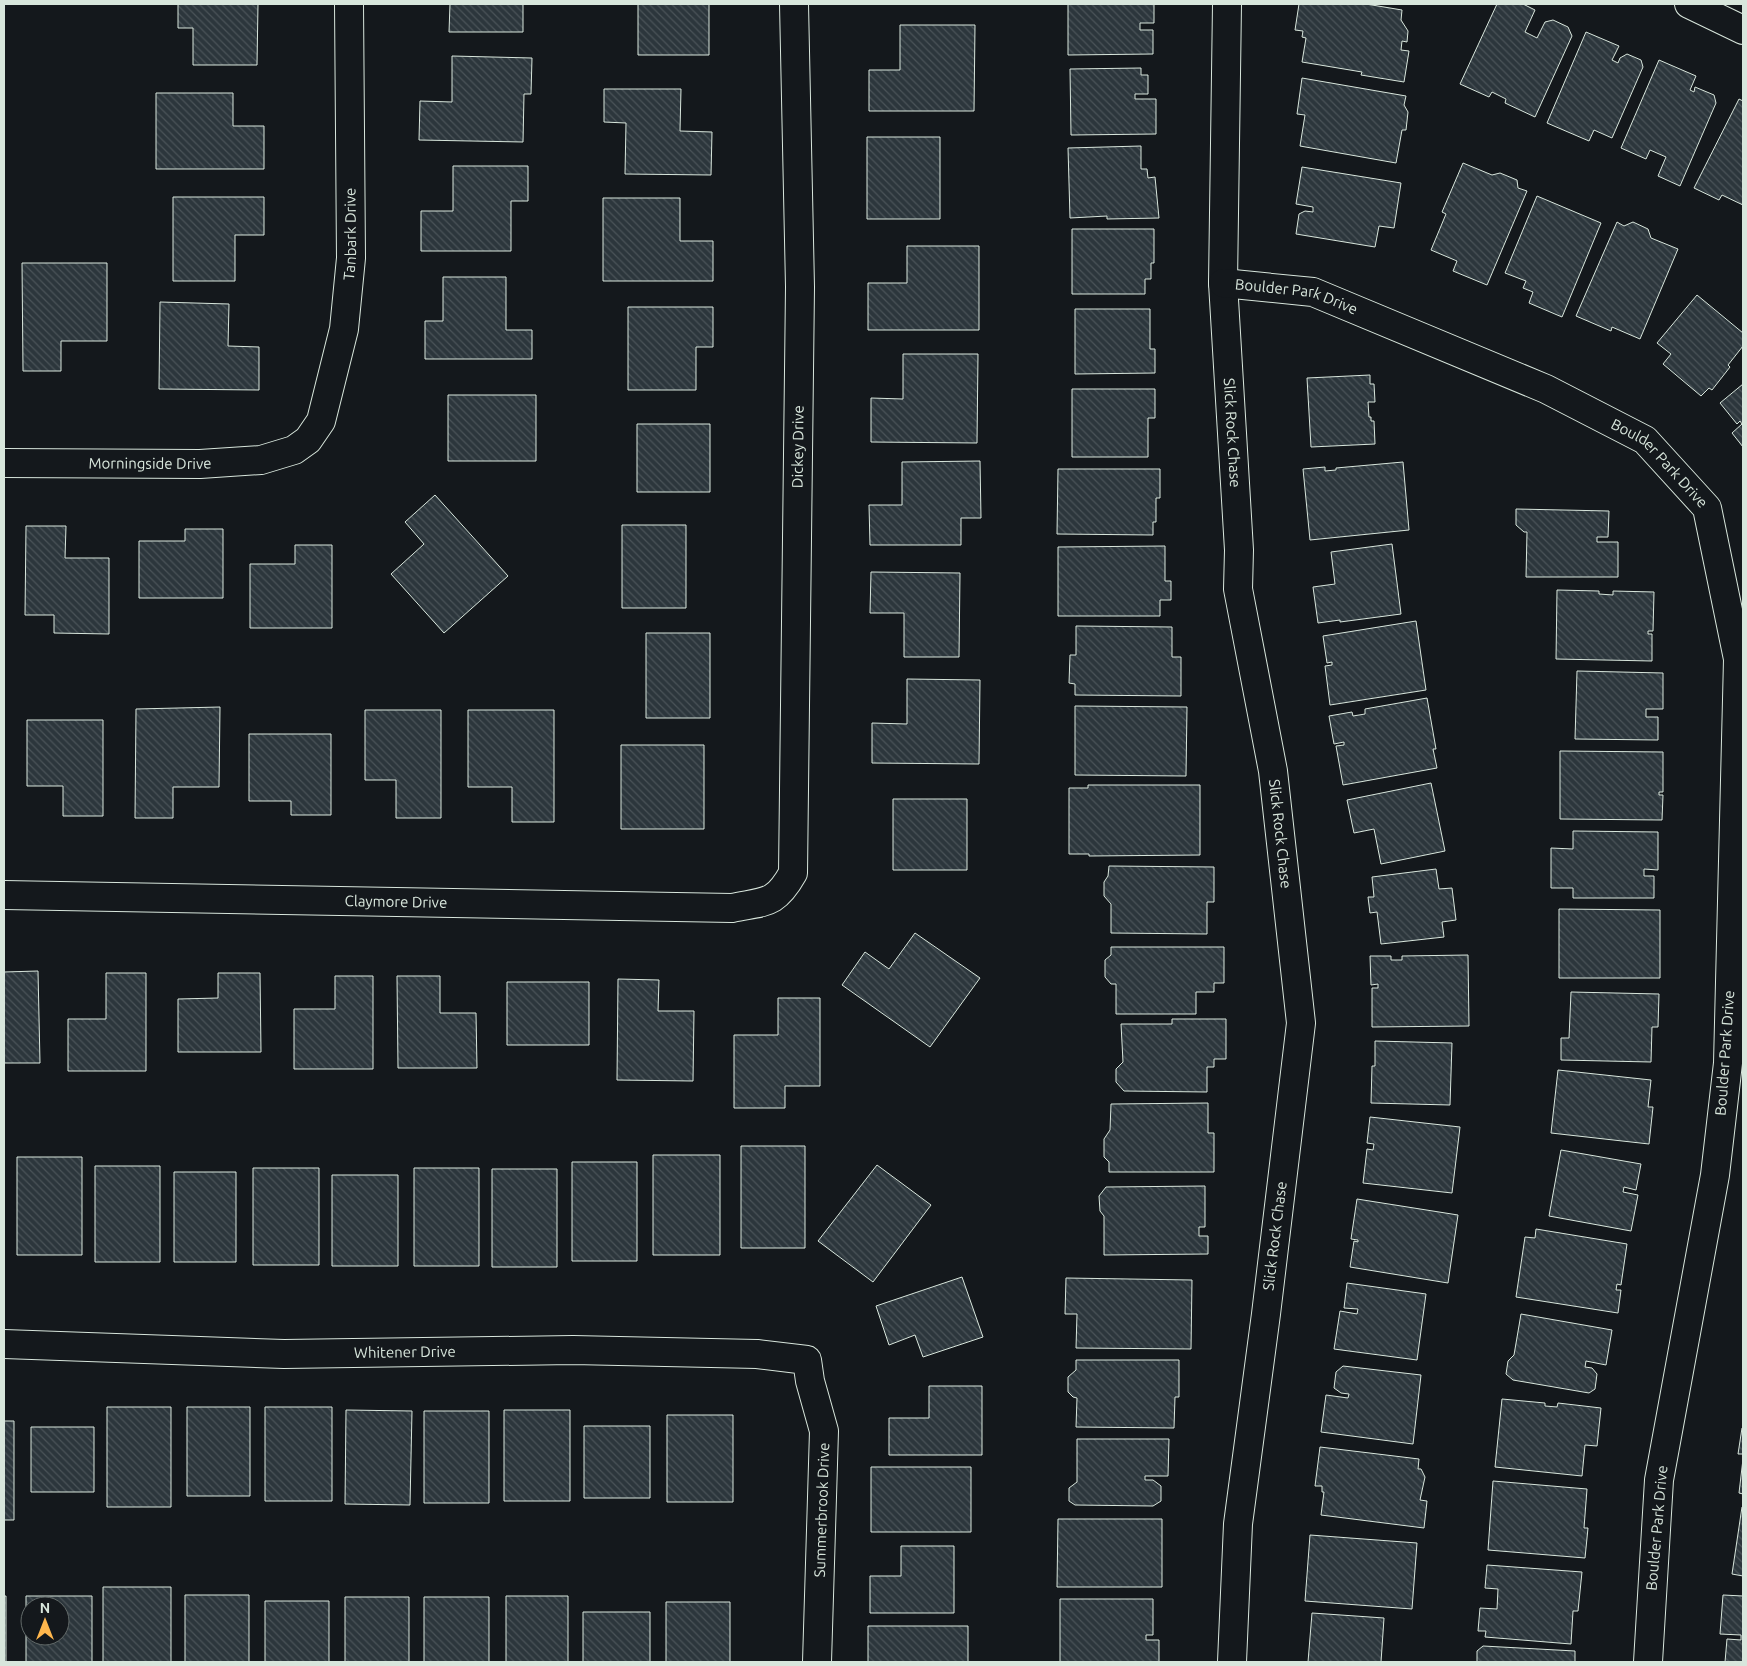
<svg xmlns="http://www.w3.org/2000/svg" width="1747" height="1666" font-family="Ubuntu,sans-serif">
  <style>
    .building { fill: url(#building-back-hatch); stroke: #d8e6dc; fill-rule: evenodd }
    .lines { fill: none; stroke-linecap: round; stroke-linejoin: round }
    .minor-casing { stroke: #d8e6dc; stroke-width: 30 }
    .minor { stroke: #14181c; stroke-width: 28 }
    .labels { text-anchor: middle; stroke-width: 4; stroke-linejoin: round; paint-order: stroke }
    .street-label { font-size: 15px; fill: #d8e6dc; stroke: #14181c }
  </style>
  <defs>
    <pattern id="building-back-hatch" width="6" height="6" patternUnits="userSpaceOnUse" patternTransform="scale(1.25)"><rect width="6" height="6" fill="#2c363c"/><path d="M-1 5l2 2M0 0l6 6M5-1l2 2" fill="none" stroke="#4a5358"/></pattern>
  </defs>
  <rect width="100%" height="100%" fill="#14181c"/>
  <path class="building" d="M178,4H258L257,65H193V28H178Z
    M450,4H523V32H449Z
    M638,4H709V55H638Z
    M1068,4H1154V23H1140V30H1153V54L1068,55Z
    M1299,4H1366L1402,10L1401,20L1408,31L1407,42L1402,41L1401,50L1409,51L1404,82L1361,75L1362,72L1302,62L1306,38L1302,37L1303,31L1295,30Z
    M1497,4H1523L1535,10L1525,32L1537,38L1545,22L1553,20L1568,27L1572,36L1535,117L1505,103L1506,99L1492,92L1489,97L1460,84Z
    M900,25H975L974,111H869V70H900Z
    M1586,32L1619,46L1612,60L1618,63L1620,58L1627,54L1641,60L1643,67L1612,138L1594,130L1589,141L1547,123Z
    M452,56L532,58L531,94H524L523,142L419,140L420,101L452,102Z
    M1659,60L1696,76L1690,90L1694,92L1695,87L1714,95L1716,103L1680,186L1658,176L1666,157L1650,150L1646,159L1621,148Z
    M1141,68V75H1148V94H1135V99H1156V134L1071,135L1070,69Z
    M1302,78L1406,96L1404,105L1408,112L1406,130H1402L1396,163L1300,146L1305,115L1297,114Z
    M604,89H681L680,131L712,132L711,175L625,174L626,123L604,122Z
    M156,93H233V126H264V169H156Z
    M1739,99L1743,101V205L1722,195L1719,200L1694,188Z
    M867,137H940V219H867Z
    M1141,146V169H1147L1148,178L1155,177L1159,218L1107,219V216L1070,218L1068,148Z
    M1463,163L1492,175L1500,173L1517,180L1518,188L1527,191L1487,285L1453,271L1457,261L1431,250L1446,214L1442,212Z
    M453,166H528V201H511V251H421V211H453Z
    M1302,167L1401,183L1394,228L1379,226L1375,247L1296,234L1299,214L1305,211L1313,212V207L1296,204Z
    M1537,196L1601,223L1562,317L1529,303L1533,292L1523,288L1526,281L1505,273Z
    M173,197H264V235H235V281H173Z
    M603,198H680V241H713V281H603Z
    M1617,222L1624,226L1633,222L1648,229L1651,238L1678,249L1640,339L1612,327L1611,331L1576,316Z
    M1072,229H1154V263H1151V279H1145V294H1072Z
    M907,246H979V330H868V283H907Z
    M22,263H107V341H61V371H23Z
    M443,277H506V330H532V359H425V321H443Z
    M1697,295L1743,333V346L1728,365L1730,367L1712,390L1709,388L1701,396L1663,364L1671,354L1657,343Z
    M160,302L229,304L228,346L259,347V390L159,389Z
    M628,307H713V347H696V390H628Z
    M1075,309H1150V349H1155V373L1075,374Z
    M903,354H978L977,443L871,442V398L903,399Z
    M1370,375V384H1374L1375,402H1368L1369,417H1371V421H1374L1375,444L1311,447L1307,378Z
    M1743,384V447L1732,433L1742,424L1740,421L1737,424L1720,403Z
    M1072,389H1155V418H1148V457H1072Z
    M448,395H536V461H448Z
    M637,424H710V492H637Z
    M980,461L981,518H961V545H870L869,505H902V462Z
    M1403,462L1409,530L1310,540L1303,469L1325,467V471L1336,470V468Z
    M1058,469H1160V498H1156V522H1153V535L1057,534Z
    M435,495L508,576L444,633L391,574L424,544L405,522Z
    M1516,509L1609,511L1608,537H1597V542H1618V577H1526L1527,532H1524L1516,525Z
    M622,525H686V608H622Z
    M26,526H66L65,558H109V634L54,633V615H25Z
    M185,529H223V598H139V541H185Z
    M1392,544L1401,614L1340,622V620L1318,623L1313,587L1335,584L1331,552Z
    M295,545H332V628H250V564H295Z
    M1165,546V581H1171V600H1160V616H1058V547Z
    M871,572L960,573L959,657H904V613H870Z
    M1557,590L1599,591V594L1613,595V591L1654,592L1653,631H1648V634H1652V661L1556,659Z
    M1416,621L1426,690L1330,705L1325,666L1332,665V662L1327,663L1323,636Z
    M1076,626L1172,627V657H1181V696L1075,695V684L1069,683L1070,655H1076Z
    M646,633H710V718H646Z
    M1577,671L1663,673V709H1646V717H1658V740L1575,739Z
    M907,679L980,680L979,764L872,763V723L907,724Z
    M1427,698L1436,749H1433L1437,768L1343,785L1336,746L1344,745V742L1334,744L1329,716L1352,712L1353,716L1365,714V709Z
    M1075,706L1187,707L1186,776L1075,775Z
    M220,707L219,787H173V818H135L136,709Z
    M365,710H441V818H396V780H365Z
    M468,710H554V822H512V787H468Z
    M27,720H103V816H63V786H27Z
    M249,734H331V815H291V801H249Z
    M621,745H704V829H621Z
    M1560,751L1663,752V792H1659V795H1663L1662,820L1560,819Z
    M1431,783L1445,851L1381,864L1374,829L1354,833L1347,800Z
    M1088,785H1200V855L1089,856V854H1069V788H1088Z
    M893,799H967V870H893Z
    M1573,831L1658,832V870L1644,869V876H1654V898H1573V888H1551V848L1573,849Z
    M1109,866L1214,867V902H1207V934L1111,933V904L1104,896V882L1108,876Z
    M1436,869L1439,889L1452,888L1456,920L1442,922L1444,937L1381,944L1377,912L1370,913L1368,897H1374L1372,877Z
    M1559,909L1660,910V978H1559Z
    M915,933L980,978L930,1047L842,985L865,952L889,969Z
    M1111,947H1224V983H1214V992H1196V1014H1116V984H1111L1105,977V960L1111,955Z
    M1468,955L1469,1026L1372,1027V988H1378V984L1371,985L1370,956H1391V960H1402V956Z
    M38,971L40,1063H4V972Z
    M106,973H146V1071H68V1019H106Z
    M218,973H260L261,1052H178V999L218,998Z
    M335,976H373V1069H294V1009H335Z
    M397,976H440V1013H476L477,1068H398Z
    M618,979L659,980L658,1011H694L693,1081L617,1080Z
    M507,982H589V1045H507Z
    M1571,992L1659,994L1658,1027H1652L1651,1062L1561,1060V1038H1569Z
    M778,998H820V1086H785V1108H734V1035H778Z
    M1172,1019H1226V1059H1214V1067H1207V1092L1124,1091L1116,1082V1069L1123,1062L1121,1024H1172Z
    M1375,1041L1452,1043L1450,1105L1371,1103L1372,1066H1375Z
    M1558,1070L1651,1080L1648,1107H1653L1649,1144L1551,1133Z
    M1208,1103V1133H1214V1172H1109V1162L1104,1157V1139L1110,1130L1111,1104Z
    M1370,1117L1460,1127L1452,1193L1363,1183L1367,1149L1373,1150L1374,1144L1367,1143Z
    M741,1146H805V1248H741Z
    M1561,1150L1641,1164L1636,1190L1624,1187L1623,1192L1638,1195L1631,1231L1549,1216Z
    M653,1155H720V1255H653Z
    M17,1157H82V1255H17Z
    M572,1162H637V1261H572Z
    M877,1165L931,1205L873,1282L818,1241Z
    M95,1166H160V1262H95Z
    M253,1168H319V1265H253Z
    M414,1168H479V1266H414Z
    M492,1169H557V1267H492Z
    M174,1172H236V1262H174Z
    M332,1175H398V1266H332Z
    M1205,1186V1227H1199V1236H1208V1254L1104,1255V1216L1100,1211L1099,1196L1106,1187Z
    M1357,1199L1458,1215L1448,1283L1350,1267L1354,1241L1358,1242V1240L1351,1239Z
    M1536,1229L1627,1244L1621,1285L1617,1284L1616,1290H1621L1618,1313L1516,1297L1525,1237L1535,1238Z
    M962,1277L983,1337L923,1357L915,1335L889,1345L876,1306Z
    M1066,1278L1192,1280L1191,1349L1076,1348L1077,1314H1065Z
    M1347,1283L1426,1294L1417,1360L1334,1349L1340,1311L1357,1314L1358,1309L1344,1308Z
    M1521,1314L1612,1330L1606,1365L1586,1361L1585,1367L1592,1368L1597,1374L1595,1389L1589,1393L1513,1380L1506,1374L1508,1361L1514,1355Z
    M1076,1360H1179V1397H1175L1174,1428L1076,1427L1077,1398L1073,1397L1068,1392V1377L1076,1370Z
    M1343,1366L1421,1375L1413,1444L1321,1432L1326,1395L1348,1398L1349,1394L1341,1393L1334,1388L1336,1372Z
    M929,1386H982V1455H889V1418H929Z
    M1502,1399L1545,1403V1406L1557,1407L1558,1403L1601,1408L1597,1446L1585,1445L1582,1476L1495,1467Z
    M107,1407H171V1507H107Z
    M187,1407H250V1496H187Z
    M265,1407H332V1501H265Z
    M346,1410L412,1411L410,1505L345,1504Z
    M504,1410H570V1501H504Z
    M424,1411H489V1503H424Z
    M667,1415H733V1502H667Z
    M4,1421H14V1520H4Z
    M584,1426H650V1498H584Z
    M31,1427H94V1492H31Z
    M1742,1428H1743V1454H1738Z
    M1077,1439H1169L1168,1476H1145V1480H1153L1161,1486V1501L1153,1506L1075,1505L1069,1501V1488L1077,1482Z
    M1320,1447L1419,1459L1418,1469H1421L1425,1477L1420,1500L1427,1501L1424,1528L1321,1515L1324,1492H1322V1486H1315Z
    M1743,1459V1494L1739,1493Z
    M871,1467H971V1532H871Z
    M1493,1481L1587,1489L1584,1528H1588L1585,1558L1488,1550Z
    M1742,1507H1743V1576L1732,1574Z
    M1058,1519H1162V1587H1057Z
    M1310,1535L1417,1543L1412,1609L1305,1601Z
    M901,1546H954V1613H870V1576H901Z
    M1487,1565L1582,1572L1578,1611H1573L1571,1644L1485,1637L1486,1631H1478L1480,1608L1497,1609L1498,1589L1485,1588Z
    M103,1587H171V1662H103Z
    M185,1595H249V1662H185Z
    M1723,1595L1743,1596V1662H1725L1727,1639L1741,1640V1635L1720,1634Z
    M4,1596H6V1662H4Z
    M26,1596H92V1662H26ZM30,1606H60V1636H30Z
    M506,1596H568V1662H506Z
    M345,1597H409V1662H345Z
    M424,1597H489V1662H424Z
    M1060,1599H1153V1635H1146V1640H1159V1662H1060Z
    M265,1601H329V1662H265Z
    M666,1602H730V1662H666Z
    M583,1612H650V1662H583Z
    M1312,1613L1384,1618L1381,1662H1308Z
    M868,1626H968V1662H868Z
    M1483,1646L1575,1651V1662H1477V1651Z"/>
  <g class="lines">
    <defs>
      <g id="minor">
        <path id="s1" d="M1227,4L1223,283L1239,550L1238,589L1273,771L1301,1023L1266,1314L1238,1524L1232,1662"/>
        <path d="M1689,4L1743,30"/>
        <path id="s2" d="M1223,283L1313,292L1546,389L1645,440L1707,508L1738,659L1728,1063L1715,1175L1659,1480L1648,1662"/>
        <path id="s3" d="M4,463L200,464L261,460L294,450L308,440L321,421L344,329L351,258L349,4"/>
        <path id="s4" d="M4,895L732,908C766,901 775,905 793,873L800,287L794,4"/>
        <path id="s5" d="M4,1344L284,1354L573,1350L757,1354L807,1360L810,1381L824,1431L817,1662"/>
      </g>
    </defs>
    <use href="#minor" class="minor-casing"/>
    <use href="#minor" class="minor"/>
  </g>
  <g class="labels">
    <g class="street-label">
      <text dy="5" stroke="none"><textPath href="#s3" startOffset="522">Tanbark Drive</textPath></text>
      <text dy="5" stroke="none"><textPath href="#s2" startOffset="75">Boulder Park Drive</textPath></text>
      <text dy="5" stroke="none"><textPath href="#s1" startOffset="429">Slick Rock Chase</textPath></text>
      <text dy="5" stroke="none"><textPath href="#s4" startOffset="1229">Dickey Drive</textPath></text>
      <text dy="5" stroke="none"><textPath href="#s3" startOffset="146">Morningside Drive</textPath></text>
      <text dy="5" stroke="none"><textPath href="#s2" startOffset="480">Boulder Park Drive</textPath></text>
      <text dy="5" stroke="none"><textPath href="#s1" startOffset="834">Slick Rock Chase</textPath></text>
      <text dy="5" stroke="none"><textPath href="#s4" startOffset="392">Claymore Drive</textPath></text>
      <text transform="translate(1725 1053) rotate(-86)" y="5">Boulder Park Drive</text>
      <text transform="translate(1275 1236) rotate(-83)" y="5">Slick Rock Chase</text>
      <text dy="5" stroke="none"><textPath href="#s5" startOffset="401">Whitener Drive</textPath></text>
      <text transform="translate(822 1510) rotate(-88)" y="5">Summerbrook Drive</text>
      <text transform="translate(1657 1528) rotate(-85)" y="5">Boulder Park Drive</text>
    </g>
  </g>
  <rect width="1747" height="1666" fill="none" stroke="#d8e6dc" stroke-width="10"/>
  <g transform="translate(45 1621)"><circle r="24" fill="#14181c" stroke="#626a69"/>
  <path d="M0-4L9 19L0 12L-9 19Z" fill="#ffb74d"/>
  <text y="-8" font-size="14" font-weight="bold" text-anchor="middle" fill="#d8e6dc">N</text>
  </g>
</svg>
